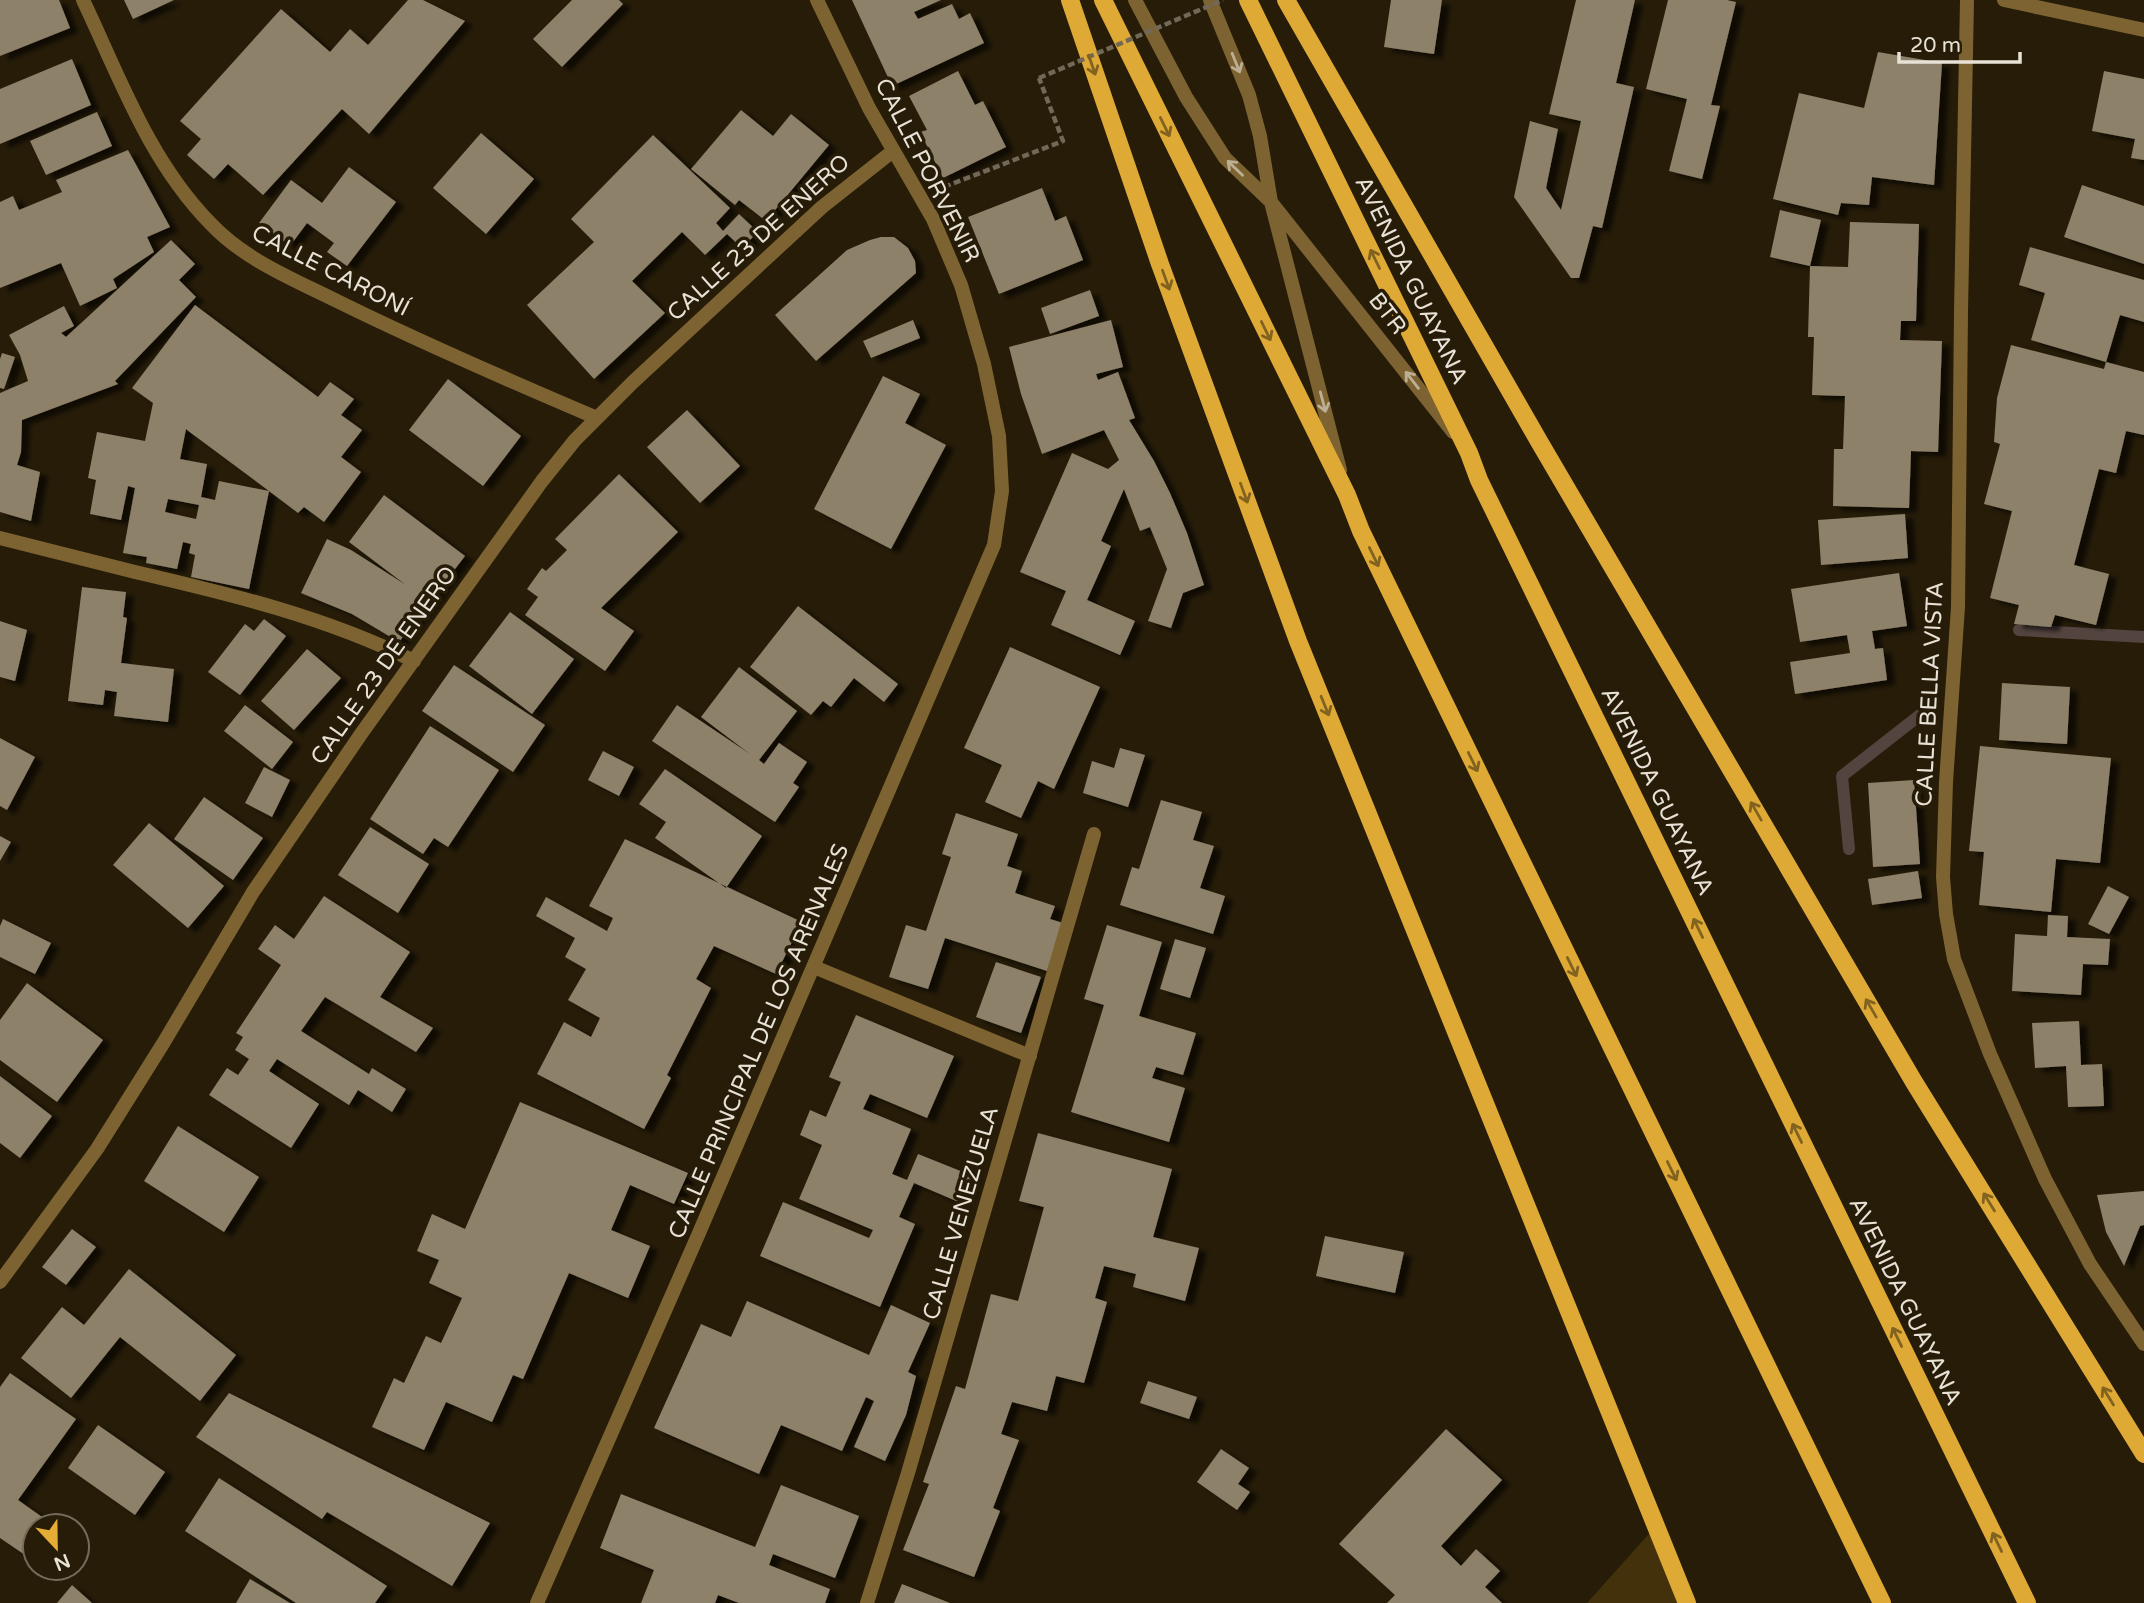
<svg xmlns="http://www.w3.org/2000/svg" width="2144" height="1603" font-family="'Varela Round',sans-serif">
  <style>
    .green { fill: #43310c }
    .lines { fill: none; stroke-linecap: round; stroke-linejoin: round }
    .stream { stroke: #544440; stroke-width: 12 }
    .building { fill: #8d816a; fill-rule: evenodd; filter: url(#shadow) }
    .path { stroke: #716857; stroke-width: 4.5; stroke-dasharray: 7 3.5; stroke-linecap: butt }
    .lane { stroke: #7d6332; stroke-width: 14 }
    .street { stroke: #7d6332; stroke-width: 14 }
    .primary { stroke: #dfa936; stroke-width: 18 }
    .path-bridge { stroke: #716857; stroke-width: 4.5; stroke-dasharray: 7 3.5; stroke-linecap: butt }
    .oneway { stroke: #bdaf94 }
    .oneway2 { stroke: #82621f }
    .labels { text-anchor: middle; stroke-width: 7; stroke-linejoin: round; paint-order: stroke }
    .street-label { font-size: 23px; fill: #e8e2d6; stroke: #261c08 }
  </style>
  <defs>
    <filter id="shadow"><feDropShadow dx="8" dy="4.5" stdDeviation="2" flood-color="#0009"/></filter>
  </defs>
  <rect width="100%" height="100%" fill="#261c08"/>
  <path class="green" d="M1656,1526L1687,1603H1587Z"/>
  <g class="lines">
    <path class="stream" d="M2019,630L2144,637
      M1849,849L1842,776L1920,715"/>
  </g>
  <path class="building" d="M0,0H59L70,28L0,56Z
    M124,0H174L133,19Z
    M408,0H423L465,21L369,134L342,109L263,195L228,164L214,179L187,155L201,139L180,121L281,9L330,52L350,29L368,45Z
    M572,0H619L623,4L562,67L533,39Z
    M852,0H941L914,12L918,19L952,4L959,19L970,13L984,43L892,86Z
    M1391,0H1442L1434,54L1384,47Z
    M1576,0H1635L1616,83L1634,87L1602,228L1593,226L1579,278H1571L1514,197L1530,121L1558,129L1546,188L1561,210L1581,121L1549,114Z
    M1668,0H1727L1736,2L1711,105L1720,106L1702,179L1669,171L1687,99L1646,89Z
    M1878,52L1942,63L1934,185L1872,177L1869,205L1841,203L1838,215L1773,199L1799,93L1864,108Z
    M72,59L91,105L0,144V89Z
    M958,71L975,105L983,101L1006,147L943,178L920,132L927,130L909,96Z
    M2104,71L2144,79V160L2131,158L2135,139L2092,131Z
    M741,110L773,136L791,114L829,145L766,221L739,200L735,205L691,169Z
    M97,112L112,146L46,175L30,141Z
    M481,133L534,179L486,234L433,188Z
    M653,135L730,208L716,223L723,231L739,214L758,232L742,248L727,234L705,255L682,232L632,281L665,313L594,379L527,305L594,242L571,219Z
    M128,150L170,227L147,237L154,252L113,279L117,288L80,306L61,263L0,288V202L13,196L19,210L62,192L56,180Z
    M349,167L396,202L347,266L327,252L334,243L307,223L290,246L259,223L291,180L322,203Z
    M2082,185L2144,206V264L2064,237Z
    M1042,188L1055,221L1066,216L1083,260L999,294L968,217Z
    M1780,210L1821,220L1810,266L1848,267L1850,222L1919,224L1916,321H1901L1900,340L1942,341L1938,452L1911,451L1909,508L1833,506L1834,449H1843L1845,396L1812,395L1814,337H1808L1810,266L1770,257Z
    M881,237H894L908,248L915,261L916,273L816,361L775,315L847,250L870,240Z
    M171,240L195,264L179,280L196,297L115,381L118,384L22,420L21,452L17,465L40,472L31,521L0,512V393L28,381L20,355L9,335L64,306L74,326L61,333L66,337Z
    M2030,247L2144,280V322L2120,315L2106,362L2031,340L2045,293L2019,285Z
    M1090,290L1099,316L1050,334L1041,308Z
    M195,305L318,397L330,382L354,399L341,415L362,430L341,457L361,472L324,522L304,507L298,513L269,491L249,589L191,577L195,555L189,553L191,544L183,542L177,569L146,563L147,557L123,553L135,488L128,486L121,520L90,514L96,480L88,478L97,432L145,441L153,403L132,388ZM186,429L191,433L269,491L219,481L215,500L201,497L207,464L180,459ZM168,499L199,505L196,519L165,512Z
    M913,320L920,338L871,358L863,341Z
    M1111,320L1123,367L1096,374L1098,380L1118,372L1135,418L1129,420L1154,461L1170,493L1187,533L1204,585L1183,593L1171,628L1148,621L1167,569L1150,527L1140,531L1124,489L1101,541L1111,546L1087,600L1135,621L1120,655L1051,625L1066,591L1020,572L1072,453L1108,469L1119,460L1104,430L1042,454L1021,394L1009,347Z
    M2011,345L2104,369L2106,362L2144,372V435L2126,431L2116,473L2099,469L2074,565L2109,574L2096,625L2055,615L2051,627L2014,624L2019,605L1990,598L2012,511L1984,504L2000,444L1994,442L1997,398Z
    M2,353L15,357L4,389L0,388V359Z
    M883,376L920,394L905,423L946,445L891,549L814,509Z
    M448,379L521,436L483,486L409,430Z
    M687,410L740,466L700,503L647,447Z
    M619,474L678,532L601,608L634,631L605,671L525,615L538,597L527,589L542,568L546,571L567,550L555,539Z
    M384,495L465,556L399,642L352,614L301,593L327,539L351,550L406,585L349,542Z
    M1905,514L1908,558L1821,565L1818,520Z
    M1899,573L1907,626L1872,631L1875,649L1883,648L1887,680L1795,694L1790,662L1850,653L1847,635L1800,642L1791,589Z
    M82,587L126,592L123,617L127,618L121,663L174,669L168,722L114,716L117,692L105,690L103,705L68,701Z
    M798,606L898,684L884,702L854,678L831,707L823,701L811,715L750,667Z
    M510,612L574,659L532,714L469,666Z
    M264,619L286,636L240,695L208,672L245,624L254,631Z
    M0,621L27,630L15,681L0,677Z
    M1010,647L1100,687L1054,789L1038,781L1021,818L985,802L1002,765L964,748Z
    M307,649L341,678L294,730L261,701Z
    M454,665L545,725L513,772L422,711Z
    M739,667L797,711L759,760L764,764L779,743L807,762L793,783L799,787L775,822L652,741L677,705L750,754L701,717Z
    M2002,683L2070,687L2067,744L1999,740Z
    M245,705L293,742L272,769L224,731Z
    M430,726L499,770L448,847L434,838L423,854L370,819Z
    M0,738L35,757L7,810L0,806Z
    M1980,746L2111,758L2100,863L2056,859L2051,912L1979,905L1984,852L1969,851Z
    M1120,748L1145,755L1128,807L1083,793L1092,761L1114,768Z
    M603,751L634,767L619,796L588,780Z
    M264,767L290,780L272,817L245,803Z
    M665,769L762,836L726,888L655,838L666,822L639,804Z
    M1914,780L1920,864L1873,867L1868,783Z
    M204,797L263,838L233,880L174,839Z
    M1161,800L1202,812L1193,840L1214,846L1200,888L1225,896L1213,934L1120,905L1132,867L1139,869Z
    M956,813L1018,834L1007,866L1022,871L1015,893L1055,906L1050,919L1063,923L1047,971L945,938L928,989L889,977L906,925L926,931L951,857L942,854Z
    M149,823L224,886L188,928L113,865Z
    M370,827L429,864L398,913L338,875Z
    M0,836L11,842L0,861Z
    M625,839L802,922L776,974L714,946L696,979L711,988L667,1075L671,1078L644,1129L537,1074L564,1022L591,1037L600,1018L568,1000L586,969L565,957L575,938L536,916L546,897L607,931L613,918L589,906Z
    M1918,871L1922,898L1872,905L1868,879Z
    M2108,886L2129,897L2109,934L2088,924Z
    M324,896L410,952L380,997L433,1028L416,1052L325,997L301,1031L369,1074L372,1068L406,1089L392,1112L358,1090L349,1105L277,1059L269,1071L319,1104L291,1148L209,1095L227,1068L238,1075L249,1059L235,1050L243,1037L236,1033L281,965L258,949L275,925L294,939Z
    M2048,915L2068,916L2067,937L2110,939L2108,965L2083,964L2081,995L2012,991L2015,934L2047,936Z
    M3,919L51,943L35,974L0,957V926Z
    M1107,925L1162,942L1139,1016L1196,1033L1183,1075L1156,1067L1152,1078L1185,1088L1169,1142L1071,1112L1104,1005L1084,999Z
    M1175,939L1206,948L1190,998L1160,989Z
    M996,962L1041,977L1021,1033L976,1017Z
    M27,983L103,1040L57,1102L0,1060V1020Z
    M856,1015L954,1056L927,1118L870,1094L863,1109L911,1129L892,1174L907,1180L918,1154L973,1176L961,1203L914,1183L899,1217L915,1224L880,1307L760,1256L783,1202L869,1238L873,1230L799,1199L822,1145L800,1135L810,1110L826,1117L841,1082L829,1077Z
    M2079,1021L2081,1065L2102,1064L2104,1106L2068,1107L2066,1066L2035,1068L2032,1023Z
    M0,1076L52,1116L20,1158L0,1143Z
    M520,1102L688,1173L674,1204L630,1185L611,1230L650,1246L628,1298L569,1273L523,1379L513,1375L492,1422L446,1402L424,1450L372,1427L394,1378L404,1383L426,1336L441,1343L462,1298L429,1283L439,1260L417,1251L432,1214L465,1229Z
    M178,1126L259,1177L224,1232L144,1181Z
    M1038,1133L1172,1169L1153,1237L1199,1248L1185,1301L1133,1287L1136,1274L1104,1266L1095,1298L1107,1302L1084,1383L1056,1376L1047,1411L1012,1402L1001,1434L1019,1440L993,1508L1000,1511L974,1577L903,1550L929,1484L923,1482L956,1386L965,1389L991,1294L1018,1301L1044,1207L1019,1201Z
    M2144,1191V1225L2140,1226L2124,1266L2106,1232L2097,1195Z
    M72,1229L96,1247L66,1285L42,1267Z
    M1325,1236L1404,1252L1395,1293L1316,1276Z
    M129,1269L236,1355L200,1401L120,1337L71,1398L21,1358L62,1307L84,1325Z
    M747,1301L869,1355L891,1305L930,1323L908,1372L916,1376L906,1415L885,1461L854,1447L874,1401L866,1397L842,1451L781,1425L759,1474L654,1428L701,1324L731,1337Z
    M10,1373L76,1419L18,1500L52,1524L50,1526H35V1548L28,1557L0,1538V1387Z
    M1148,1381L1197,1397L1189,1419L1140,1403Z
    M229,1393L490,1523L452,1586L327,1512L322,1519L196,1437Z
    M98,1425L165,1472L135,1515L68,1468Z
    M1446,1429L1502,1480L1441,1546L1461,1566L1476,1549L1500,1571L1485,1587L1502,1603H1387L1395,1595L1339,1544Z
    M1221,1449L1249,1468L1238,1484L1250,1492L1237,1510L1197,1482Z
    M219,1478L387,1586L375,1603H296L185,1531Z
    M781,1485L859,1516L835,1578L773,1554L769,1565L830,1589L825,1603H739L718,1595L715,1603H641L654,1570L600,1548L621,1494L755,1547Z
    M250,1579L290,1603H236Z
    M902,1584L950,1603H894Z
    M72,1585L92,1603H57Z"/>
  <g class="lines">
    <path class="path" d="M944,187L1063,141L1039,78"/>
    <path class="lane" d="M1135,0L1186,97L1225,158L1271,202L1453,432
      M1210,0L1249,95L1260,136L1271,202L1340,470"/>
    <path class="street" d="M83,0C120,78 149,161 211,224C245,260 293,279 337,301C422,343 510,381 597,418
      M1967,0L1961,312L1958,607L1946,782L1943,877L1946,914L1954,959L1990,1054L2045,1179L2090,1264L2144,1344
      M2004,0L2144,30
      M0,538C45,549 90,561 135,572C230,594 326,617 414,661
      M814,967L1030,1056
      M0,1282L97,1149L164,1042L253,892L361,734L542,481L575,440L633,382L822,207L893,151
      M537,1603L699,1233L994,545L1002,491L999,436L984,364L961,285L933,219L869,108L817,0
      M867,1603L908,1473L1094,834"/>
    <path class="primary" d="M1070,0L1160,264L1298,641L1687,1603
      M1103,0L1347,495L1361,531L1882,1603
      M1248,0L1469,453L1479,480L2027,1603
      M1286,0L1540,443L1914,1082L2144,1454"/>
    <path class="path-bridge" d="M1039,78L1223,0"/>
  </g>
  <defs><path id="oneway-shaft" d="M-6 0H5M1.5-3L5.5 0L1.5 3" fill="none" stroke-width="1.6" stroke-linecap="round" stroke-linejoin="round" transform="scale(1.75)"/></defs>
  <g class="oneway">
    <use href="#oneway-shaft" transform="translate(1236 63) rotate(68)"/>
    <use href="#oneway-shaft" transform="translate(1235 168) rotate(-136)"/>
    <use href="#oneway-shaft" transform="translate(1412 380) rotate(-128)"/>
    <use href="#oneway-shaft" transform="translate(1323 402) rotate(75)"/>
  </g>
  <g class="oneway2">
    <use href="#oneway-shaft" transform="translate(1092 65) rotate(71)"/>
    <use href="#oneway-shaft" transform="translate(1165 127) rotate(64)"/>
    <use href="#oneway-shaft" transform="translate(1375 259) rotate(-116)"/>
    <use href="#oneway-shaft" transform="translate(1166 280) rotate(70)"/>
    <use href="#oneway-shaft" transform="translate(1266 331) rotate(64)"/>
    <use href="#oneway-shaft" transform="translate(1244 493) rotate(70)"/>
    <use href="#oneway-shaft" transform="translate(1374 557) rotate(64)"/>
    <use href="#oneway-shaft" transform="translate(1325 706) rotate(68)"/>
    <use href="#oneway-shaft" transform="translate(1473 762) rotate(64)"/>
    <use href="#oneway-shaft" transform="translate(1756 811) rotate(-120)"/>
    <use href="#oneway-shaft" transform="translate(1698 928) rotate(-116)"/>
    <use href="#oneway-shaft" transform="translate(1572 967) rotate(64)"/>
    <use href="#oneway-shaft" transform="translate(1871 1008) rotate(-120)"/>
    <use href="#oneway-shaft" transform="translate(1797 1133) rotate(-116)"/>
    <use href="#oneway-shaft" transform="translate(1672 1171) rotate(64)"/>
    <use href="#oneway-shaft" transform="translate(1989 1202) rotate(-122)"/>
    <use href="#oneway-shaft" transform="translate(1897 1337) rotate(-116)"/>
    <use href="#oneway-shaft" transform="translate(2108 1396) rotate(-122)"/>
    <use href="#oneway-shaft" transform="translate(1997 1542) rotate(-116)"/>
  </g>
  <g class="labels">
    <g class="street-label">
      <text transform="translate(928 170) rotate(63)" y="8">CALLE PORVENIR</text>
      <text transform="translate(758 237) rotate(-42)" y="8">CALLE 23 DE ENERO</text>
      <text transform="translate(331 270) rotate(27)" y="8">CALLE CARONÍ</text>
      <text transform="translate(1412 280) rotate(64)" y="8">AVENIDA GUAYANA</text>
      <text transform="translate(1388 313) rotate(52)" y="8">BTR</text>
      <text transform="translate(383 665) rotate(-55)" y="8">CALLE 23 DE ENERO</text>
      <text transform="translate(1929 694) rotate(-87)" y="8">CALLE BELLA VISTA</text>
      <text transform="translate(1658 791) rotate(64)" y="8">AVENIDA GUAYANA</text>
      <text transform="translate(758 1041) rotate(-67)" y="8">CALLE PRINCIPAL DE LOS ARENALES</text>
      <text transform="translate(960 1213) rotate(-74)" y="8">CALLE VENEZUELA</text>
      <text transform="translate(1906 1301) rotate(64)" y="8">AVENIDA GUAYANA</text>
    </g>
  </g>
  <g transform="translate(56 1547) rotate(158)"><circle r="33" fill="#261c08" stroke="#746b5a" stroke-width="2"/>
  <path d="M0-5L12 26L0 18L-12 26Z" fill="#e5ad35"/>
  <text y="-10" font-size="19" font-weight="bold" text-anchor="middle" fill="#e8e2d6">N</text>
  </g>
  <path d="M1899 52v10h121v-10" fill="none" stroke="#e8e2d6" stroke-width="3.5"/>
  <text x="1910" y="52" font-size="21" fill="#e8e2d6" stroke="#261c08" stroke-width="5" paint-order="stroke">20 m</text>
</svg>
